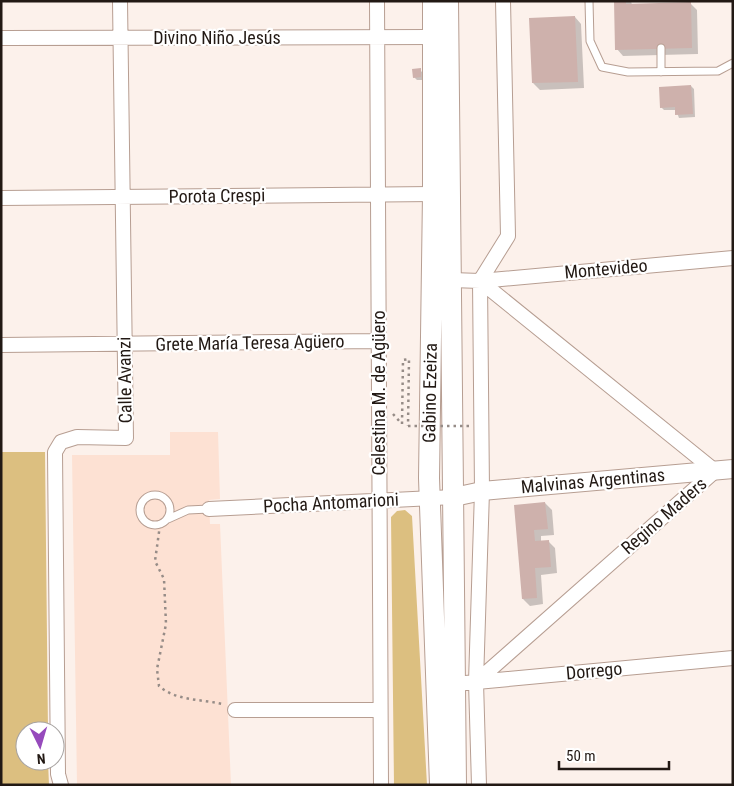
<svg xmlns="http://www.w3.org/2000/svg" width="734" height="786" font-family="'Roboto Condensed',sans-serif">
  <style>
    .built { fill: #fde1d3 }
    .green { fill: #dcbf80 }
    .shadow { fill: #0003 }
    .building { fill: #ceb1ac }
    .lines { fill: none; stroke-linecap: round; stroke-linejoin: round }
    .service-casing { stroke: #b79e92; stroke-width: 9 }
    .minor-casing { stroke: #b79e92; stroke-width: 16 }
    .tertiary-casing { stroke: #b79e92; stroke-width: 20 }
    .secondary-casing { stroke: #b79e92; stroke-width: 22 }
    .path { stroke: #968c87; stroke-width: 2.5; stroke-dasharray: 2.5 4; stroke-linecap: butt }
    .service { stroke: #fff; stroke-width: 7 }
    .minor { stroke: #fff; stroke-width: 14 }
    .tertiary { stroke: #fff; stroke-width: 18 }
    .secondary { stroke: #fff; stroke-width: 20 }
    .path-bridge { stroke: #968c87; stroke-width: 2.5; stroke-dasharray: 2.5 4; stroke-linecap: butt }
    .labels { text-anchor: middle; stroke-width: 4.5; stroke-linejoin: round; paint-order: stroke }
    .street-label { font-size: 18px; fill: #221914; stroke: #fff }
  </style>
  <rect width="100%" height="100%" fill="#fcf1eb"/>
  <path class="built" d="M170,432H218L220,499L209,500L210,524H220L231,785H77L72,455H170Z"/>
  <path class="green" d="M1,452H45L48,731H25V761H48L49,785H1Z
    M405,510L412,516L427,785H394L391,517L397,511Z"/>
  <path class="shadow" d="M615,1H631L632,5L690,3L697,10L698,54L623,56L617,49Z
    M575,17L581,24L584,88L540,90L533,83Z
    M420,70L423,73V80H417L414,77Z
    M691,86L694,89L695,117L679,118L676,110H664L661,107Z
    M545,503L552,510L554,535L541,536V542L548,541L555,548L557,573L541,575L543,604L530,606L523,599L515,506Z"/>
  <path class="building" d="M614,1H626V4L691,2L692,48L615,50Z
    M575,16L578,82L532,83L529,18Z
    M421,68V77L413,78L412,69Z
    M691,85L693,114L675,115V107L660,108L659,87Z
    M545,502L548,529L534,530L535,541L549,540L551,567L535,568L537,598L522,599L514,505Z"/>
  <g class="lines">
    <defs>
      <path id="service" d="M589,1L590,41L602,67L628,72L718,71L733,63
        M661,48V72
        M140 510a15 15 0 1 1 30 0a15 15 0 1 1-30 0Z
        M168,519L188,510L209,509"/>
      <path id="minor" d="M377,1L381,785
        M1,38L433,37
        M1,198L433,194
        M452,280L480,281L733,258
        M1,345L378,341
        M209,509L454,497
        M476,682L715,471L480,281
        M455,684L733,658
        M235,710H380
        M61,785L58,774L55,452L61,442L77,437L126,438L120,1
        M479,785L476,682L482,491L480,281L508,236L503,1"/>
      <path id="tertiary" d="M454,497L482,491L733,469"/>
      <path id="secondary" d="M433,1V194L429,478L440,785
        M448,1L456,785"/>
    </defs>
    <use href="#service" class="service-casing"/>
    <use href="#minor" class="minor-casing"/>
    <use href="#tertiary" class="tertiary-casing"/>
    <use href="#secondary" class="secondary-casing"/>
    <path class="path" d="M393,414L401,423
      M402,424L403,360L409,359L408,426
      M160,525L155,561L164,579L166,624L157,669L159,686C176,701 201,699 222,704"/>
    <use href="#service" class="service"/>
    <use href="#minor" class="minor"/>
    <use href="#tertiary" class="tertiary"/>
    <use href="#secondary" class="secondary"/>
    <path class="path-bridge" d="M408,426H470"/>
  </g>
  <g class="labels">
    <g class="street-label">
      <text x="217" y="44">Divino Niño Jesús</text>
      <text transform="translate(217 196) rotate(-1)" y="6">Porota Crespi</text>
      <text transform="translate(606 269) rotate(-5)" y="6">Montevideo</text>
      <text transform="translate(250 343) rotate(-1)" y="6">Grete María Teresa Agüero</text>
      <text transform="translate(125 380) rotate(-91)" y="6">Calle Avanzi</text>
      <text transform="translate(379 393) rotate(-90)" y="6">Celestina M. de Agüero</text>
      <text transform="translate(430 393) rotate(-89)" y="6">Gabino Ezeiza</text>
      <text transform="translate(593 481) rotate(-5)" y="6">Malvinas Argentinas</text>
      <text transform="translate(331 503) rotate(-3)" y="6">Pocha Antomarioni</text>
      <text transform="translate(664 516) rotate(-41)" y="6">Regino Maders</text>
      <text transform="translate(594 671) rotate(-5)" y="6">Dorrego</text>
    </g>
  </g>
  <rect width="734" height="786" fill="none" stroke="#221914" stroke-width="5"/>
  <g transform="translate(40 746) rotate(175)"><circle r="24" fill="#ffffff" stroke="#a7a3a1"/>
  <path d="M0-4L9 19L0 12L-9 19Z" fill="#964abc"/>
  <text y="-8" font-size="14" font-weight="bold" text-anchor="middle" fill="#221914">N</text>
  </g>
  <path d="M559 761v8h110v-8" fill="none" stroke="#221914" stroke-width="2.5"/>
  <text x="566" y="761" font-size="15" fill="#221914" stroke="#ffffff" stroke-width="4" paint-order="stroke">50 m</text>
</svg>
